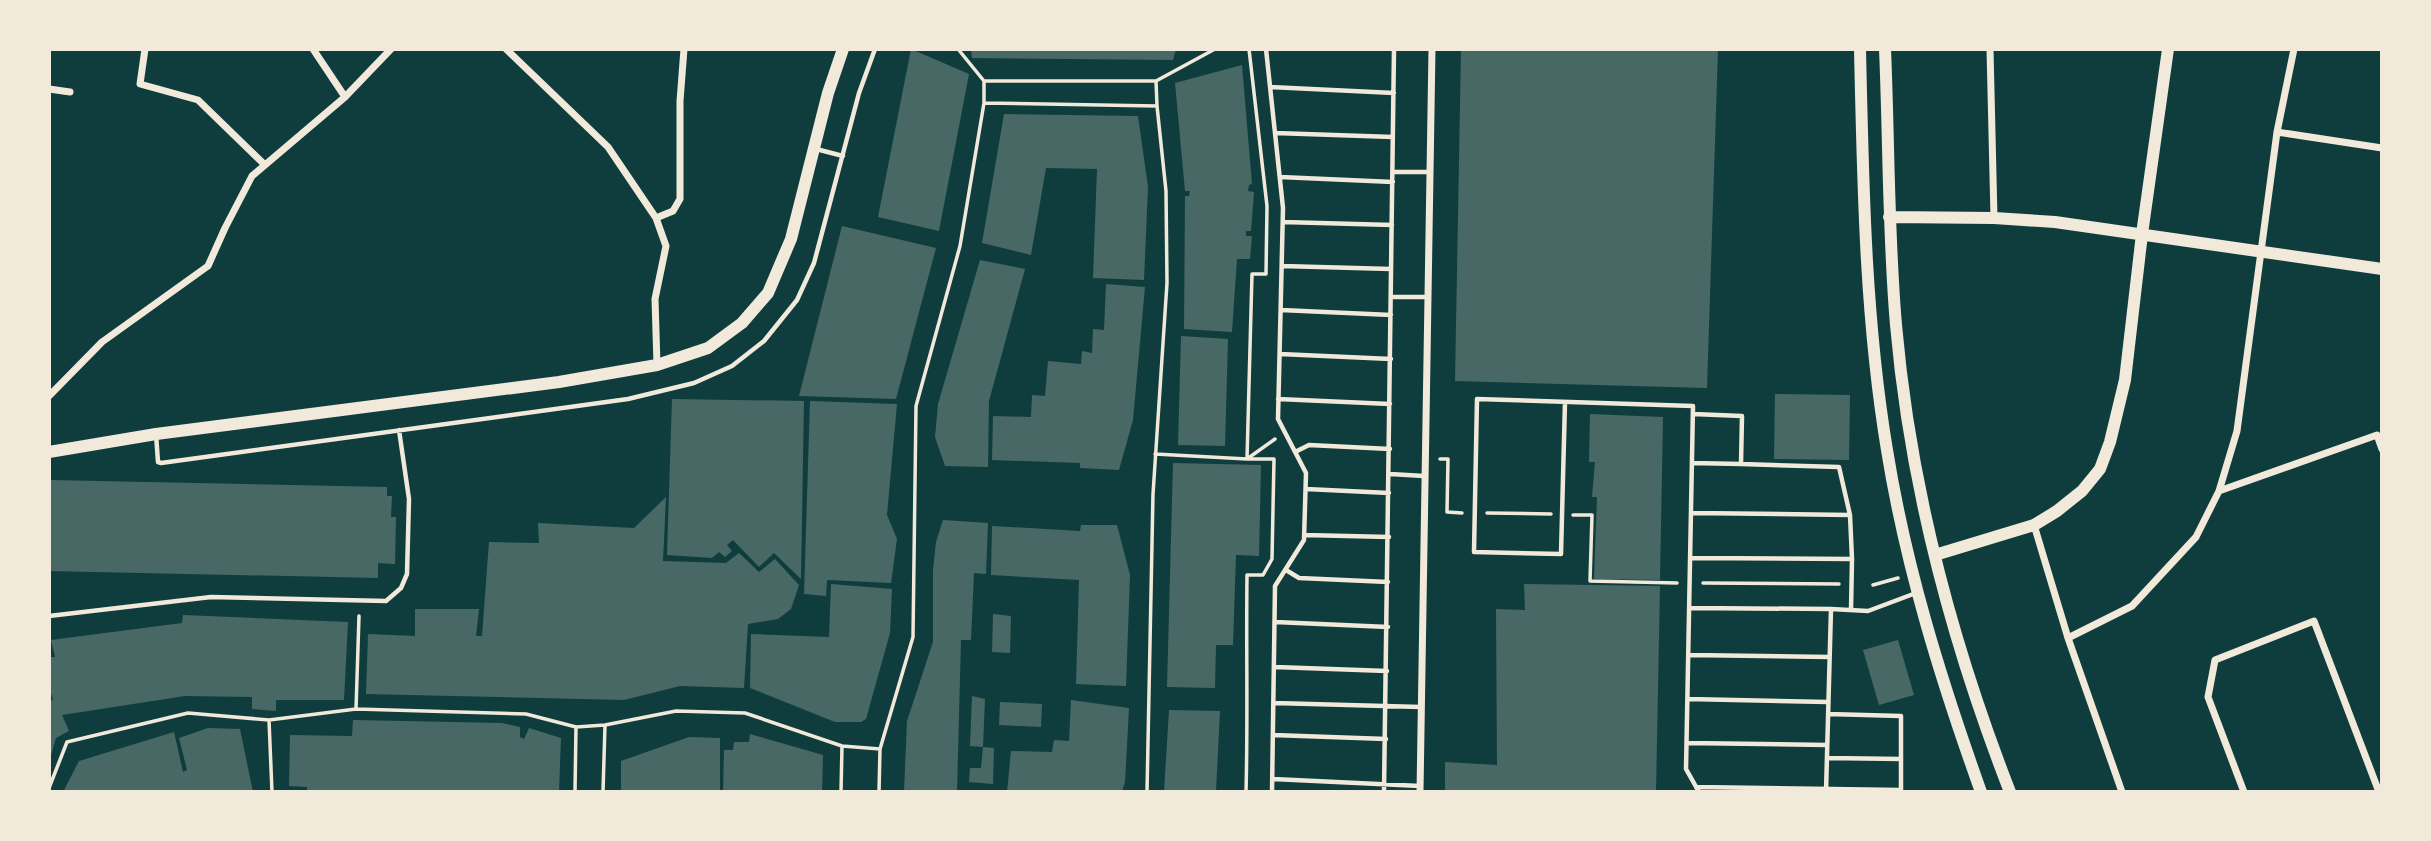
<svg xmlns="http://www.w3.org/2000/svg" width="2431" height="841" font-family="'Work Sans',sans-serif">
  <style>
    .building { fill: #486865 }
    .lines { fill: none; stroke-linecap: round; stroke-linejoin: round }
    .path { stroke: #f1e9da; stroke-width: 3.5 }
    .service { stroke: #f1e9da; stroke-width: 4.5 }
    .minor { stroke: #f1e9da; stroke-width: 7 }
    .tertiary { stroke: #f1e9da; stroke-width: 12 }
  </style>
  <rect width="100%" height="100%" fill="#0f3d3e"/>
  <path class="building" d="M911,49L969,74L939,231L878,217Z
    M971,49H1176L1173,60L972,58Z
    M1461,49H1718L1707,388L1455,381Z
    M1242,65L1252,184L1249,185L1248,191L1254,192L1251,231H1246V236H1252L1250,259H1237L1232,332L1184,329L1185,196H1189L1190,191H1185L1175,83Z
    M1004,114L1138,116L1148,187L1144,280L1093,278L1097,169L1046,168L1031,255L982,243Z
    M842,226L936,248L896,399L799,396Z
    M980,260L1025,269L989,401L988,467L945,466L935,437L938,404Z
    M1106,284L1145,287L1133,420L1119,470L1080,468V463L992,460L993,416L1031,417L1032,395L1045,396L1048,361L1081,364L1082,351L1092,353L1093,329L1104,330Z
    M1181,336L1228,339L1225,446L1178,445Z
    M1775,394L1850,395L1849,460L1774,459Z
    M672,399L804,401L801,579L774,553L759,567L733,540L727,545L732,551L725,557L719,552L712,558L667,555Z
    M810,401L897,404L887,515L897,539L891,583L827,580L826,596L804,594Z
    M1590,414L1663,417L1660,580L1594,579L1597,497H1592L1595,462H1589Z
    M1173,463L1261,465L1259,556L1236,555L1233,645H1216L1215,688L1167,687Z
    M49,480L387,487V496H392L391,517H396L395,564L378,563V578L49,571Z
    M666,497L663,561L726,563L739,553L759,572L775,559L799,585L791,609L778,619L748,624L744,688L680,686L624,700L366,694L368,634L415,636V609H479L476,636H482L489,542L539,543L538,523L634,528Z
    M943,520L988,523L986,574L974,573L971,640H961L957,792H904L907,721L933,642V570L936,542Z
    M1081,525H1117L1130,575L1126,686L1076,684L1079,580L991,575L992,526L1080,531Z
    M831,584L892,589L890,633L866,719L861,722H835L750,688L751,634L829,637Z
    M1524,584L1660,586L1656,792H1445V762L1497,765L1496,609L1525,610Z
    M993,614L1011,616L1010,653L992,652Z
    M183,615L348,622L344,700H276V711L252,709V697L185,696L62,715L69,731L56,738L49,762V701L53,700L49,687V657H55L51,640L182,623Z
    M1898,640L1914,695L1879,705L1863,650Z
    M972,696L985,699L983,747L970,746Z
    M1071,700L1129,708L1125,782L1122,792H1007L1011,751L1052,752L1054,740L1069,741Z
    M1000,702L1042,704L1041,727L999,725Z
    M1169,710L1220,711L1216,792H1164Z
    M353,720L502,723L520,727V737L524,739L529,728L561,738L559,792H307V787L289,786L290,735L352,736Z
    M208,728L240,729L253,792H63L79,761L174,732L183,772L187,770L179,738Z
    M750,734L823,755L822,792H723L724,750H733L734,742H749Z
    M689,737L720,738V792H621V761Z
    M983,747L994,748L993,784L969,782L970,768H981Z"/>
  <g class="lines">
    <path class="path" d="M958,49L984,81
      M1156,81L1215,49
      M984,103V81H1156L1157,106
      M1155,454L1247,459L1275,439
      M1440,459H1448L1447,512L1462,513
      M1487,513L1551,514
      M1573,515H1592L1590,581L1677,583
      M1703,583L1839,584
      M1873,585L1898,578
      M356,709L359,616
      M269,720L272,792
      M49,788L67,742L188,713L269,720L356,709L526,714L576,727L605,725L676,711L745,713L842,746L880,749L913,637L916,406L960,246L984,103L1157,106L1166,191L1167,283L1153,494L1147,792
      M575,792L576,727
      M603,792L605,725
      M841,792L842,746
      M879,792L880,749
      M1246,792C1248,719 1246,647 1247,575H1263L1272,559L1274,459H1247L1252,274H1266L1267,206L1249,49"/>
    <path class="service" d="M1266,49L1283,208L1278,419L1306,473L1304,540L1275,586L1272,792
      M1270,87L1394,93
      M1275,133L1393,137
      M816,149L843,156
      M1393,172H1430
      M1280,177L1393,182
      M1283,222L1392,225
      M1282,266L1391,269
      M1391,297H1427
      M1281,310L1391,315
      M1280,354L1391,359
      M1278,399L1390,404
      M1565,402L1561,554L1474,552L1477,399L1693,406L1686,769L1699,792
      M1693,414L1742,416L1741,464L1839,467L1850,515L1852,559L1851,610
      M156,434L158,462L161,463L628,399L694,383L732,366L764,341L797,300L814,263L859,93L875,49
      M1295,452L1309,445L1390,449
      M1692,463L1741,464
      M1390,474L1424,476
      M1306,489L1389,493
      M1692,513L1850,515
      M1304,535L1389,537
      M1691,558L1852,559
      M1286,570L1299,578L1388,582
      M1690,608L1831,609
      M49,616L211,597L386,601L401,588L407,574L409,499L399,430
      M1275,622L1388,627
      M1689,655L1829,657
      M1275,667L1387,671
      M1688,699L1828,702
      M1274,703L1421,707
      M1828,714L1901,716V792
      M1273,735L1386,739
      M1687,743L1827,745
      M1827,758L1901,759
      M1273,779L1420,786
      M1696,787L1901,790
      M1384,792L1394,49
      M1826,792L1831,609L1868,611L1916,593"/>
    <path class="minor" d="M145,49L140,84L198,100L265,165
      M313,49L345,97
      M506,49L608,147L656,218L666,246L655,299L657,365
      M1990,49L1994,218
      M49,89L70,92
      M2277,132L2382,148
      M656,218L673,211L680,199V101L684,49
      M49,396L102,342L208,266L225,228L252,176L345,97L391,49
      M2219,491L2377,435L2382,449
      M2034,525L2068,638L2122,792
      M2068,638L2132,606L2196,537L2219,491L2237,431L2277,132L2294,49
      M1420,792L1432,49
      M2244,792L2208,697L2215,660L2314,621L2379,792"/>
    <path class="tertiary" d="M1860,49C1863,183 1865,318 1887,450C1906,568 1941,680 1981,792
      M1885,49C1889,141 1888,233 1896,325C1910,485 1952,643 2010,792
      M1889,217L1994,218L2055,222L2382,269
      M49,452L156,434L559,382L657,365L708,348L742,323L768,293L791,239L828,93L843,49
      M1935,555L2034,525L2057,511L2082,491L2100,469L2110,442L2125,380L2142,234L2168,49"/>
  </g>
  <rect width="2431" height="841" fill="none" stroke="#f1e9da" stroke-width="102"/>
</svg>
